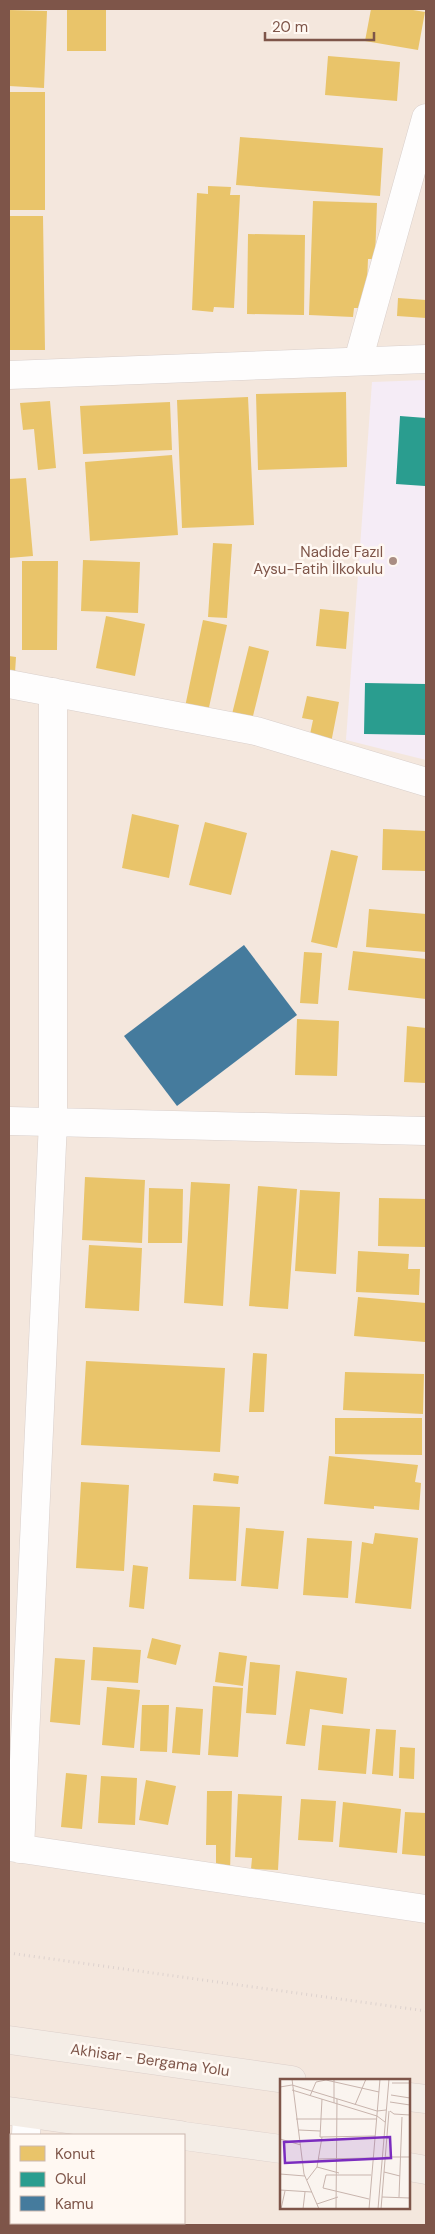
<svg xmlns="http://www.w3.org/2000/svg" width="435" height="2234" font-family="'DM Sans',sans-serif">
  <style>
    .residential { fill: #f4e7dd; fill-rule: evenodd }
    .education { fill: #f5ecf6 }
    .homes { fill: #e9c46a }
    .schools { fill: #2a9d8f }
    .public { fill: #457b9d }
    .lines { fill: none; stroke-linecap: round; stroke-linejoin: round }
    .minor-casing { stroke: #d9cfcb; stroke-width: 29 }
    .tertiary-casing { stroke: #d9cfcb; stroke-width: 29 }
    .primary-casing { stroke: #dccfca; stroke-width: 29 }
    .path { stroke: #ddd2ce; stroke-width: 3; stroke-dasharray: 1 4; stroke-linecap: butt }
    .minor { stroke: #fefdfd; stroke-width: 28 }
    .tertiary { stroke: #fefdfd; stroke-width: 28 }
    .primary { stroke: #f4ede6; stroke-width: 28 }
    .poi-dot { fill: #a98d83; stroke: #fff8f2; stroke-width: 2 }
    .labels { text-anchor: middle; stroke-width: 5; stroke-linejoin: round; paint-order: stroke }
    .poi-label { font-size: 15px; fill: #7e5549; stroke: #fff8f2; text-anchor: end }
    .street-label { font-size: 15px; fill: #7e5549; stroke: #fff8f2 }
    .inset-road { fill: none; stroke: #c8b4ad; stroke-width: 1 }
    .view { fill: #7b2cbf; fill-opacity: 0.15; stroke: #7b2cbf; stroke-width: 2.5 }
    .inset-edge { fill: none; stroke: #7e5549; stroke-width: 2.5 }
  </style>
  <rect width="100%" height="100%" fill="#faf4ef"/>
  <path class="residential" d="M9,9H426V2225H9ZM281,2080H409V2208H281ZM11,2135H184V2223H11Z"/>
  <path class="education" d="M426,380V760L346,740L372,382Z"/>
  <path class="homes" d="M67,9H106V51H67Z
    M371,9H407L425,12L418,50L365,41Z
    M9,10L47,11L44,88L9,86Z
    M328,56L400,62L397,101L325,95Z
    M9,92H45V210H9Z
    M240,137L383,148L380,196L236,185Z
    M208,186L231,187L230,195H240L234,308L214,307L213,312L192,310L197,193L208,194Z
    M313,201L377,203L375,259H368L366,308H354L353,317L309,315Z
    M9,216H43L45,350H9Z
    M248,234L305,235L304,315L247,314Z
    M398,298L426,300V318L397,316Z
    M346,392L347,467L258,470L256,394Z
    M248,397L254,525L182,528L177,400Z
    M50,401L56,468L38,470L34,429L23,430L20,403Z
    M170,402L172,450L83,454L80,406Z
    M172,455L178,535L90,541L85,462Z
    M26,478L33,556L9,558V479Z
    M213,543L232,544L227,618L208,617Z
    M83,560L140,562L138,613L81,611Z
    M22,561H58L57,650H22Z
    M320,609L349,612L346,649L316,646Z
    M106,616L145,624L135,676L96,668Z
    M203,620L227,625L208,712L185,707Z
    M249,646L269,651L252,720L232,714Z
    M9,656L16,657L15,673L9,672Z
    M307,696L339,702L331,743L309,739L313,720L302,718Z
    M132,814L179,825L169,878L122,868Z
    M205,822L247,833L231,895L189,885Z
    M383,829L426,831V871L382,870Z
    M331,850L358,856L337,948L311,942Z
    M369,909L426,914V952L366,947Z
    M353,951L426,959V999L348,990Z
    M304,952L322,953L318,1004L300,1003Z
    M297,1019L339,1021L337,1076L295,1075Z
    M407,1026L426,1028V1083L404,1082Z
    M85,1177L145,1180L142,1243L82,1240Z
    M191,1182L230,1184L223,1306L184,1303Z
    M258,1186L297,1189L288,1309L249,1306Z
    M149,1188L183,1189L182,1243H148Z
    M300,1190L340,1192L336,1274L295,1271Z
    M379,1198L426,1199V1247L378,1246Z
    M89,1245L142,1248L139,1311L85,1308Z
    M358,1251L409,1254L408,1269H420L419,1295L356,1292Z
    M358,1297L426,1303L425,1342L354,1336Z
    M253,1353L267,1354L264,1412H249Z
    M86,1361L225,1368L220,1452L81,1445Z
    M345,1372L424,1374L423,1414L343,1410Z
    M335,1418H422V1455L335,1454Z
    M329,1456L418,1465L415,1482L421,1483L419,1510L374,1506V1509L324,1504Z
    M214,1473L239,1476L238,1484L213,1481Z
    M81,1482L129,1485L124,1571L76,1568Z
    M193,1505L240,1507L236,1581L189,1579Z
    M246,1528L284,1531L278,1589L241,1586Z
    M375,1533L418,1538L411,1609L355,1603L362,1542L373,1544Z
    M307,1538L352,1541L348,1598L303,1595Z
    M133,1565L148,1567L144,1609L129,1607Z
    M152,1638L181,1645L176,1665L147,1658Z
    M93,1647L141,1650L138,1683L91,1680Z
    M219,1652L247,1656L243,1686L215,1682Z
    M55,1658L85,1660L80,1725L50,1722Z
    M250,1662L280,1665L276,1715L246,1713Z
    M296,1671L347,1678L343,1714L310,1709L305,1746L286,1744Z
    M213,1686L243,1688L238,1757L208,1755Z
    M107,1687L140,1690L134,1748L102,1745Z
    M142,1705H169L167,1752L140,1751Z
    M176,1707L203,1709L200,1755L172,1753Z
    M322,1725L370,1729L366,1774L318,1770Z
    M376,1729L396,1730L393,1776L372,1774Z
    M400,1747L415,1748L414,1779L399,1778Z
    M66,1773L87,1775L82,1829L61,1827Z
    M101,1776L137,1778L135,1825L98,1823Z
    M146,1780L176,1786L168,1825L139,1820Z
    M207,1791H232L230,1873L216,1872V1845H206Z
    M238,1794L282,1796L278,1870L251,1869L252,1858L235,1857Z
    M301,1799L336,1801L333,1842L298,1840Z
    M343,1802L401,1809L397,1853L339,1847Z
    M405,1812L426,1813V1856L402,1854Z
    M91,2223H115V2225H91Z"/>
  <path class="schools" d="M400,416L426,418L425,486L396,484Z
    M365,683L426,684V735L364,734Z"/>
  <path class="public" d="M244,945L297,1015L177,1106L124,1036Z"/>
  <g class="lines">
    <defs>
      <path id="minor" d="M358,361L426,118
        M9,684L256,731L426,782
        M9,1121L426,1131
        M9,1847L426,1909
        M20,1849L53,1122V692
        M26,2135L27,2114
        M19,2225V2223"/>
      <path id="tertiary" d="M9,375L426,359"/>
      <path id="primary" d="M9,2040L292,2080
        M409,2097L426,2099
        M9,2111L181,2135
        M184,2136L281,2149
        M409,2167L426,2170"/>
    </defs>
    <use href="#minor" class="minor-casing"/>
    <use href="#tertiary" class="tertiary-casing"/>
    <use href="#primary" class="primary-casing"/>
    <path class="path" d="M9,1953L426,2011"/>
    <use href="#minor" class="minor"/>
    <use href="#tertiary" class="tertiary"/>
    <use href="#primary" class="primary"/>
  </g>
  <circle class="poi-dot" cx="393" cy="561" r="5"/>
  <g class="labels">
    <g class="poi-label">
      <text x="383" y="557">Nadide Fazıl<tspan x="383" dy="17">Aysu-Fatih İlkokulu</tspan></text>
    </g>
    <g class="street-label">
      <text transform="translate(150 2060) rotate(8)" y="5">Akhisar - Bergama Yolu</text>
    </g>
  </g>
  <g transform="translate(280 2079)">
    <rect width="130" height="130" fill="#faf4ef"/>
    <path class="inset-road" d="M12,0L24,95L39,130M112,4H130M0,8L12,6L97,32L106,31M12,11L97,37L105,43M111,16L130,19M30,17L36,3L46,1L99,13M42,20L40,58L95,57M110,23L130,26M54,24V0M75,26L86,0M110,32L114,35L130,36M16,40H97M19,51L40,52M0,60L21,66M106,78H130M38,80L93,79M37,88L59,94M104,93L120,97M0,95L25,97M27,101L37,88L42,58M0,111L32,113M102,118L130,119M119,118L122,38M89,120L43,109L46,96H91M37,125L58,118M1,130L5,112M23,130L25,113M56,130L57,20M89,130L100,0M98,130L109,0M101,130L109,32"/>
    <path class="view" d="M110,58L111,79L5,84L4,63Z"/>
    <rect width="130" height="130" class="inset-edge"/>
  </g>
  <rect width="435" height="2234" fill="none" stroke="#7e5549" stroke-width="20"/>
  <rect x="10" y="2134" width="175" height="90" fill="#fff8f2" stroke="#cbb7ae"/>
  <rect x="20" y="2146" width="25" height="15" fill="#e9c46a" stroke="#cbb7ae"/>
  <text x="55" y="2159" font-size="15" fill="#7e5549">Konut</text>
  <rect x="20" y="2172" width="25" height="15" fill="#2a9d8f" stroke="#cbb7ae"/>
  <text x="55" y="2184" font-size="15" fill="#7e5549">Okul</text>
  <rect x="20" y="2196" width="25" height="15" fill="#457b9d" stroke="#cbb7ae"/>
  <text x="55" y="2209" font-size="15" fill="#7e5549">Kamu</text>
  <path d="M265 32v8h109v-8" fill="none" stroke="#7e5549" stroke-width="2.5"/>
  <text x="272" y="32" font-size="15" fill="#7e5549" stroke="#fff8f2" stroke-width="4" paint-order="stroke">20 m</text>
</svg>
